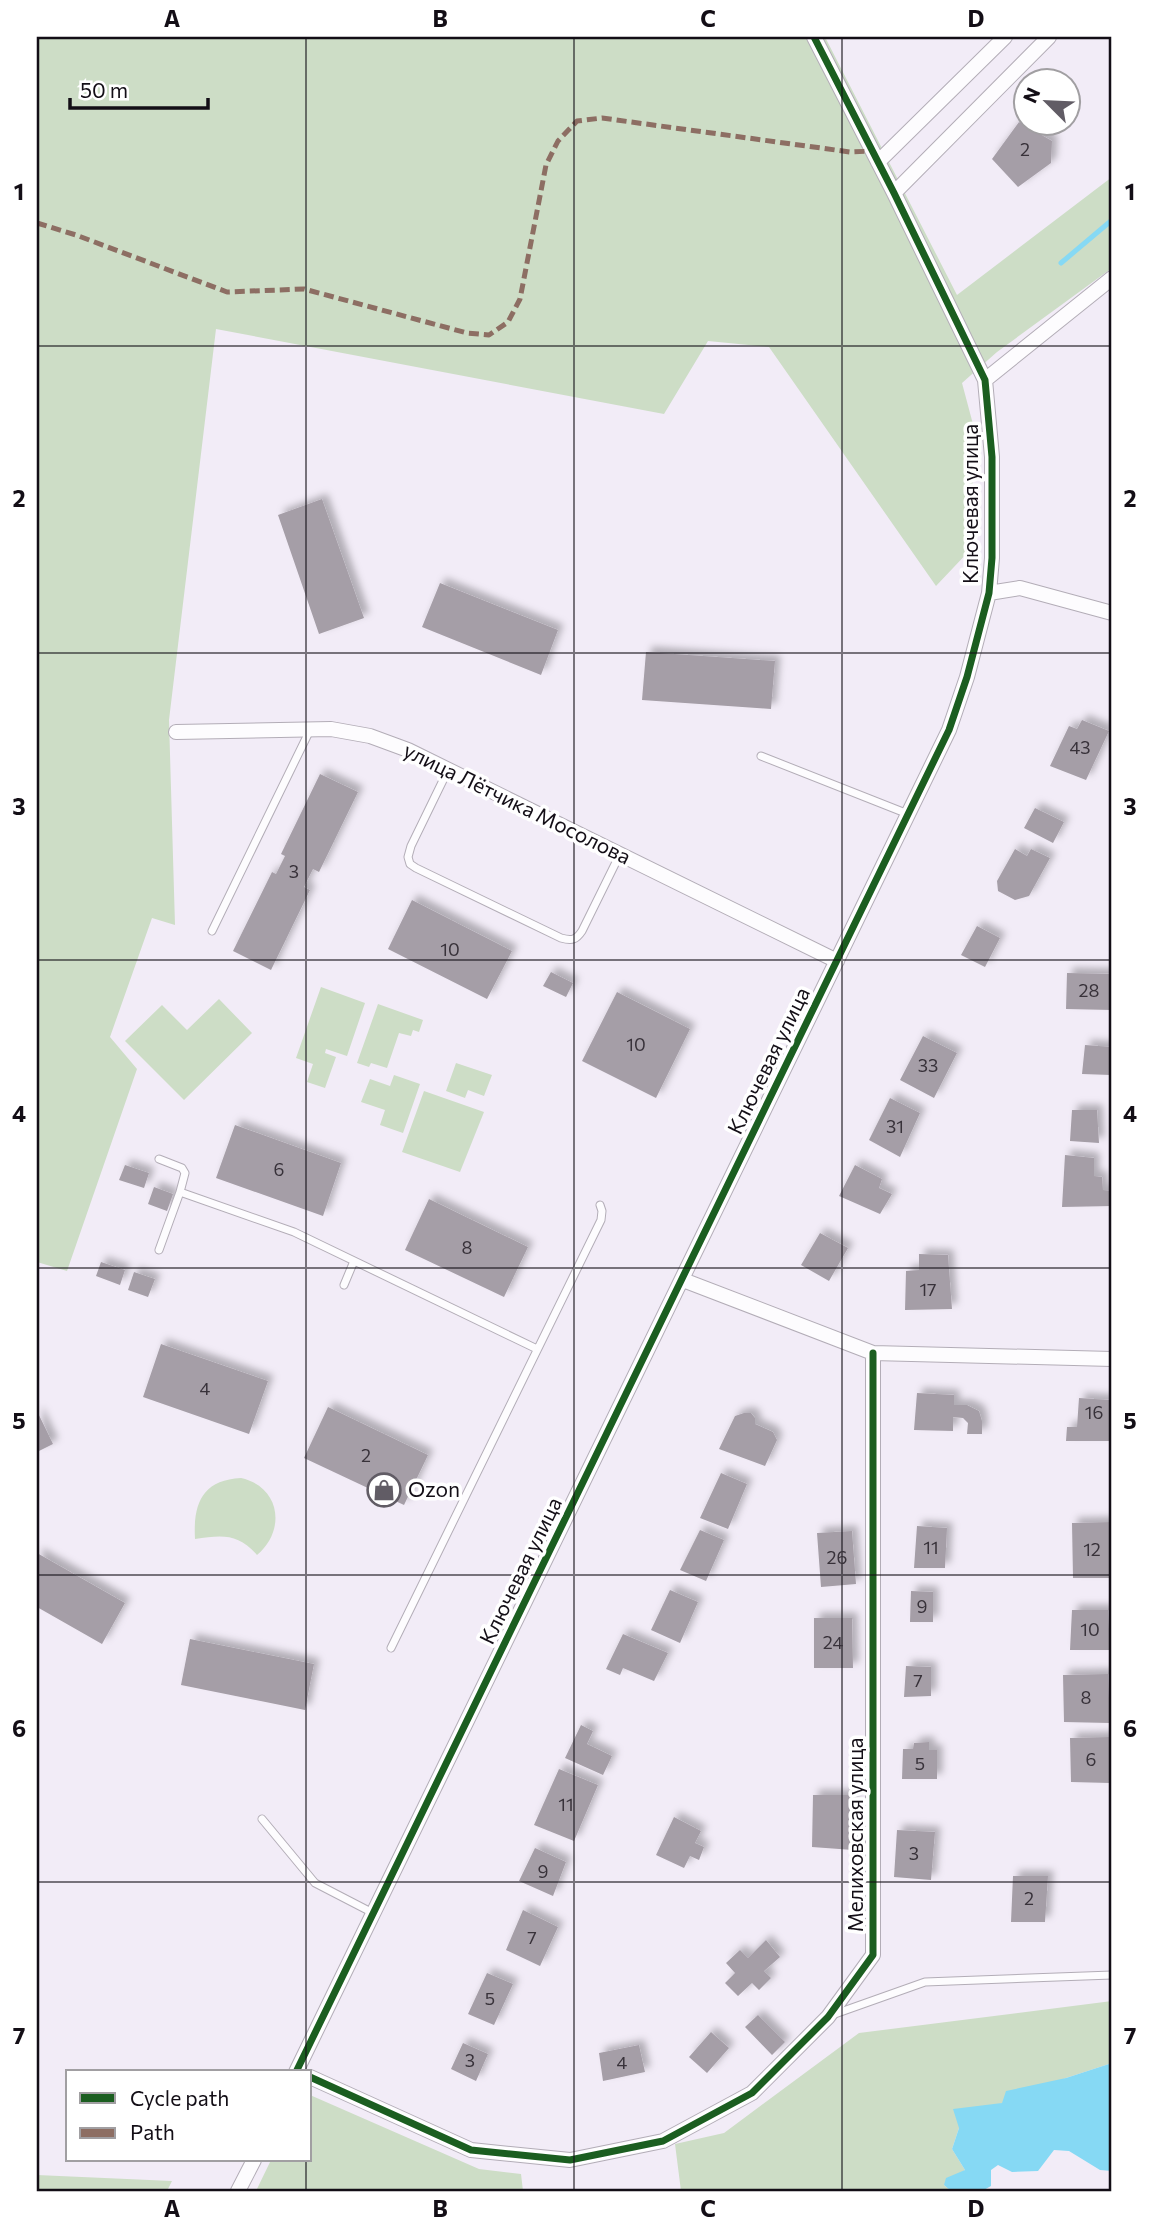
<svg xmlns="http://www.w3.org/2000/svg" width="1149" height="2228" font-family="Commissioner,sans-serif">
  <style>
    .green { fill: #cdddc6 }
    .water { fill: #86d9f4 }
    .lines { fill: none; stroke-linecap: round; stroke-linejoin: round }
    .stream { stroke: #86d9f4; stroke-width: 5 }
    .building { fill: #a59ea7; filter: url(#shadow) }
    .lane-casing { stroke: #b3adb7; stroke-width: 9 }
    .street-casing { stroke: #b3adb7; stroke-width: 16 }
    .lane { stroke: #fdfcfe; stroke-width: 7 }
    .street { stroke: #fdfcfe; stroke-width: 14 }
    .quiet { stroke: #8d6e63; stroke-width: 5; stroke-dasharray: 10 5; stroke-linecap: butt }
    .cycleway-casing { stroke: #fff; stroke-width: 11 }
    .cycleway { stroke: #1b5e20; stroke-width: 7 }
    .grid { fill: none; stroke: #130e16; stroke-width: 2; stroke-opacity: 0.55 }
    .labels { text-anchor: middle; stroke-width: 7; stroke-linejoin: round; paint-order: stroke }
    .number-label { font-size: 18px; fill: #38323a }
    .street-label { font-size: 21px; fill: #130e16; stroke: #fff }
    .poi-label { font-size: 21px; fill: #130e16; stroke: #fff; text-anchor: start }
    .neatline { fill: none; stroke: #130e16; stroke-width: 2.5 }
    .grid-label { font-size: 23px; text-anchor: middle; font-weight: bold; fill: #130e16 }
  </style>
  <defs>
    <filter id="shadow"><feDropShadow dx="5.5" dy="-5.5" stdDeviation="3.5" flood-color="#0004"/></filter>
  </defs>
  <rect width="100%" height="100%" fill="#f2ecf7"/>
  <path class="green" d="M37,37H825L957,295L1112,177V268L997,352L962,383L974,428L971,549L936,586L769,347L708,341L664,414L216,329L169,720L175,925L152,918L110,1037L137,1069L67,1271L37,1262Z
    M321,987L365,1003L347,1056L326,1049L325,1053L336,1057L325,1088L307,1082L313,1064L296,1058Z
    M219,999L252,1033L184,1100L125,1041L162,1005L187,1030Z
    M378,1004L423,1020L419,1032L413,1030L411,1036L399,1033L387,1068L371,1063L369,1067L357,1063Z
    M456,1063L492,1075L484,1096L468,1090L465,1098L446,1091Z
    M394,1075L420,1084L403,1133L380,1125L385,1110L361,1102L370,1079L390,1086Z
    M424,1091L484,1112L460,1172L402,1152Z
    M241,1478C281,1487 286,1531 257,1555C238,1533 222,1535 195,1539C193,1504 202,1480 241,1478Z
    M1112,2001V2063L1066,2078L1002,2103L959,2128L952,2149L965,2170L944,2185L951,2191H681L675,2144L724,2133L859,2033Z
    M310,2095L479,2169L521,2174L523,2191H256L271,2160H310Z
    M37,2175L172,2181L167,2191H37Z"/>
  <path class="water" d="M1112,2063V2171L1100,2170L1069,2151L1054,2150L1038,2171L1012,2172L998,2165L991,2170V2186L982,2191H951L944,2185L946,2178L965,2170L952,2149L959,2128L953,2109L1002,2103L1006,2091L1066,2078Z"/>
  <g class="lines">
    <path class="stream" d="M1061,263L1112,220"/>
  </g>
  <path class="building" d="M1019,122L1052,141L1051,163L1018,187L992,159Z
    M322,499L364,618L319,634L278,515Z
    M440,583L558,630L541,675L422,627Z
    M646,652L775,661L771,709L642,700Z
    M1082,720L1109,731L1086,780L1050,766L1069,726L1077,729Z
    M320,774L358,792L319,872L313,869L304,887L310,890L271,970L233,951L272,872L276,874L285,856L281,854Z
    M1035,808L1064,822L1053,843L1024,828Z
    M1015,849L1027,856L1031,849L1050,858L1029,896L1015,900L998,891L997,881Z
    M412,900L512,951L487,999L388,949Z
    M977,926L1000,938L985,967L961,955Z
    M551,972L573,983L566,997L543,986Z
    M1067,973L1112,974V1010L1066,1009Z
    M617,992L690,1029L656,1098L582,1061Z
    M923,1036L957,1053L934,1098L900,1080Z
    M1085,1045L1112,1047L1111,1075L1082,1074Z
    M890,1098L920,1113L900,1157L869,1140Z
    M1072,1110H1097L1099,1143L1070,1141Z
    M235,1125L341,1163L323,1216L216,1178Z
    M1065,1155L1094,1158V1176L1102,1177L1103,1190L1112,1191V1206L1062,1207Z
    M125,1165L149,1173L144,1188L119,1180Z
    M855,1165L882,1179L879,1188L892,1194L880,1214L839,1196Z
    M154,1187L173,1194L167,1211L148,1204Z
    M429,1199L528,1247L504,1297L405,1250Z
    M820,1233L848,1248L829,1281L801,1265Z
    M919,1254L948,1255L952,1309L905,1310L906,1271L919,1270Z
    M101,1262L125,1270L120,1285L96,1276Z
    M134,1272L155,1279L148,1297L128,1290Z
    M161,1344L268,1381L249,1434L143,1397Z
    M917,1393L954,1395V1405H967L979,1411L982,1421V1434H967L968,1423L963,1418L953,1417V1431L914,1430Z
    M1079,1398L1110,1400L1109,1426H1112V1441H1066L1067,1427H1077Z
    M328,1407L428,1455L404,1505L304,1458Z
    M37,1411L53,1444L37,1452Z
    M744,1413H751L755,1418V1424L773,1432L777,1440L765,1466L719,1449L735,1416Z
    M721,1473L747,1484L728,1529L700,1518Z
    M1112,1522V1578H1073L1072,1523Z
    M917,1526L947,1528L945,1568H914Z
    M700,1530L724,1540L706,1581L680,1570Z
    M852,1531L856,1584L821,1587L817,1533Z
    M37,1553L125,1603L102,1644L37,1607Z
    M670,1590L698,1602L680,1643L651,1630Z
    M911,1591L933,1592V1622H910Z
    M1072,1610H1108L1110,1650H1070Z
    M814,1618H852L853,1668H814Z
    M623,1634L668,1653L654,1681L623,1668L620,1675L606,1669Z
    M190,1639L314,1664L305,1710L181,1685Z
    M906,1666L931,1667V1696L904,1697Z
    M1108,1674L1110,1723L1064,1722L1063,1675Z
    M581,1725L593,1731L587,1744L612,1756L603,1775L565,1758Z
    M1110,1737V1783L1071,1782L1070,1738Z
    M929,1742V1750H937V1779H902L903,1749H913L914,1743Z
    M559,1769L598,1785L574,1841L534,1825Z
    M813,1795H852L853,1850L812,1847Z
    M674,1817L701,1831L695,1843L704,1847L699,1860L690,1856L684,1868L656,1855Z
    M897,1830L935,1832L931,1880L894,1877Z
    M535,1848L566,1862L553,1896L519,1881Z
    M1013,1876H1048L1045,1922H1011Z
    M523,1910L558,1927L540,1966L506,1950Z
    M766,1940L780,1957L764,1971L771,1978L759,1990L752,1983L738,1996L725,1983L735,1973L726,1963L740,1950L748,1958Z
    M487,1973L513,1984L494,2025L468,2014Z
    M758,2015L785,2042L772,2055L745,2027Z
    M711,2032L729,2048L707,2073L689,2057Z
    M463,2043L488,2054L476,2081L451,2069Z
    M639,2045L645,2072L603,2081L599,2053Z"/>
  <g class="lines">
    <defs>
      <path id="lane" d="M761,756L908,814
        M448,770L411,846L408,857L410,864L416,868L561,938C572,941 576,940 582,931L620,854
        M212,931L310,730
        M159,1159L182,1168L185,1173L180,1192
        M159,1250L180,1192L294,1232L537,1349
        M344,1285L354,1261
        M391,1648L601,1220L602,1211L600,1205
        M262,1819L315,1883L373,1913
        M832,2015L925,1982L1112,1975"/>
      <path id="street" d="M878,162L1005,37
        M894,193L1049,37
        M985,380L1112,278
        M989,593L1020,588L1112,613
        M176,732L331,729L370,736L408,750L837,961
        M683,1280L873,1353L1112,1359
        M296,2072L949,730L967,677L989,593L992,558V457L985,380L894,193L814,37
        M310,2077L471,2150L570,2160L663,2141L752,2093L828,2017L873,1955V1353
        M238,2191L254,2160"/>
    </defs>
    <use href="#lane" class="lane-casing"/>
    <use href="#street" class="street-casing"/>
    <use href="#lane" class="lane"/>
    <use href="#street" class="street"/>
    <path class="quiet" d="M37,223L76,235L227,292L304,289L467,333L489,335L508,322L520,299L546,165L558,141L577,121L602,118L850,152L873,151"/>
    <defs>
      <path id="cycleway" d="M296,2072L949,730L967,677L989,593L992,558V457L985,380L894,193L814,37
        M310,2077L471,2150L570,2160L663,2141L752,2093L828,2017L873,1955V1353"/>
    </defs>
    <use href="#cycleway" class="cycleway-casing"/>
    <use href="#cycleway" class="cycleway"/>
  </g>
  <path class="grid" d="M306,37V2072M574,37V2191M842,37V2191M37,346H1112M37,653H1112M37,960H1112M37,1268H1112M37,1575H1112M37,1882H1112M306,2160V2191"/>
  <defs>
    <symbol id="shop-ring" viewBox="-11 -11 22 22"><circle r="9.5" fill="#fff" stroke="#615c65" stroke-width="1.5"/><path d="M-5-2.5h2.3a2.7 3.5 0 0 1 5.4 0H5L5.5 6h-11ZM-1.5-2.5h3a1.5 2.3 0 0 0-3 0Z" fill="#615c65"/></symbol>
  </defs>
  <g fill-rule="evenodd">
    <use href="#shop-ring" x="365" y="1471" width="38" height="38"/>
  </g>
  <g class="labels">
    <g class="number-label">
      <text x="1025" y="156">2</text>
      <text x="1080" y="754">43</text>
      <text x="294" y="878">3</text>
      <text x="450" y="956">10</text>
      <text x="1089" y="997">28</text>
      <text x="636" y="1051">10</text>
      <text x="928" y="1072">33</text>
      <text x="895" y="1133">31</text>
      <text x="279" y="1176">6</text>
      <text x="467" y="1254">8</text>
      <text x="928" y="1296">17</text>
      <text x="205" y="1395">4</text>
      <text x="1094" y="1419">16</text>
      <text x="366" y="1462">2</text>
      <text x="931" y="1554">11</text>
      <text x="1092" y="1556">12</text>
      <text x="837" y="1564">26</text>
      <text x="922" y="1613">9</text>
      <text x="1090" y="1636">10</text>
      <text x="833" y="1649">24</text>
      <text x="918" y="1687">7</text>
      <text x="1086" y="1704">8</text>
      <text x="1091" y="1766">6</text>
      <text x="920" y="1770">5</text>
      <text x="566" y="1811">11</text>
      <text x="914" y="1860">3</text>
      <text x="543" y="1878">9</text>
      <text x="1029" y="1905">2</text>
      <text x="532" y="1944">7</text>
      <text x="490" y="2005">5</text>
      <text x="470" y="2067">3</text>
      <text x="622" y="2069">4</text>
    </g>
    <g class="street-label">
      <text transform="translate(971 504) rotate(-90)" y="7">Ключевая улица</text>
      <text transform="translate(517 804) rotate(26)" y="7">улица Лётчика Мосолова</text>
      <text transform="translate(769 1061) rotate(-64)" y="7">Ключевая улица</text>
      <text transform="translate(521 1571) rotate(-64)" y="7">Ключевая улица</text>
      <text transform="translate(856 1835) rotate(-90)" y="7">Мелиховская улица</text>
    </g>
    <g class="poi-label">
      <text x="408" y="1497">Ozon</text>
    </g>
  </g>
  <rect width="1149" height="2228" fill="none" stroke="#ffffff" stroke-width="77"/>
  <rect x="66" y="2070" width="245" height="91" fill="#ffffff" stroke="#a19fa2" stroke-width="2"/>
  <rect x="80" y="2093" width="35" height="10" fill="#1b5e20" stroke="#a19fa2" stroke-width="2"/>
  <text x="130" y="2106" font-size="21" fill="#130e16">Cycle path</text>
  <rect x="80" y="2128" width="35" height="10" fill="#8d6e63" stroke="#a19fa2" stroke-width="2"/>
  <text x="130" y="2140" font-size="21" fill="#130e16">Path</text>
  <g transform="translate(1047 102) rotate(294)"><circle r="33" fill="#ffffff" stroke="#a19fa2" stroke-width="2"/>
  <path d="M0-5L12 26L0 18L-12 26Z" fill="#615c65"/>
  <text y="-10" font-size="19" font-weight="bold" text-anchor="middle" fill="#130e16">N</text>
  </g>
  <path d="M70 98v10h138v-10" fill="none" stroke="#130e16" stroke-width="3.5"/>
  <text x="80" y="98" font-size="21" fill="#130e16" stroke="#ffffff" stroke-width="5" paint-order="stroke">50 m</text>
  <rect x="38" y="38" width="1072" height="2152" class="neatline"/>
  <g class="grid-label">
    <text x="172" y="27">A</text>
    <text x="440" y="27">B</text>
    <text x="708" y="27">C</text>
    <text x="976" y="27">D</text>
    <text x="19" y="200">1</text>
    <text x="1130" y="200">1</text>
    <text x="19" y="507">2</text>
    <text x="1130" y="507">2</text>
    <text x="19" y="815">3</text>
    <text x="1130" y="815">3</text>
    <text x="19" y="1122">4</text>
    <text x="1130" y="1122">4</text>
    <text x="19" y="1429">5</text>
    <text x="1130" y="1429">5</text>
    <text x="19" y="1737">6</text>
    <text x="1130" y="1737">6</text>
    <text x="19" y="2044">7</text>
    <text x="1130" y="2044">7</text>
    <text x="172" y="2217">A</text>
    <text x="440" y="2217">B</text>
    <text x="708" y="2217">C</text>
    <text x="976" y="2217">D</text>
  </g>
</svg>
